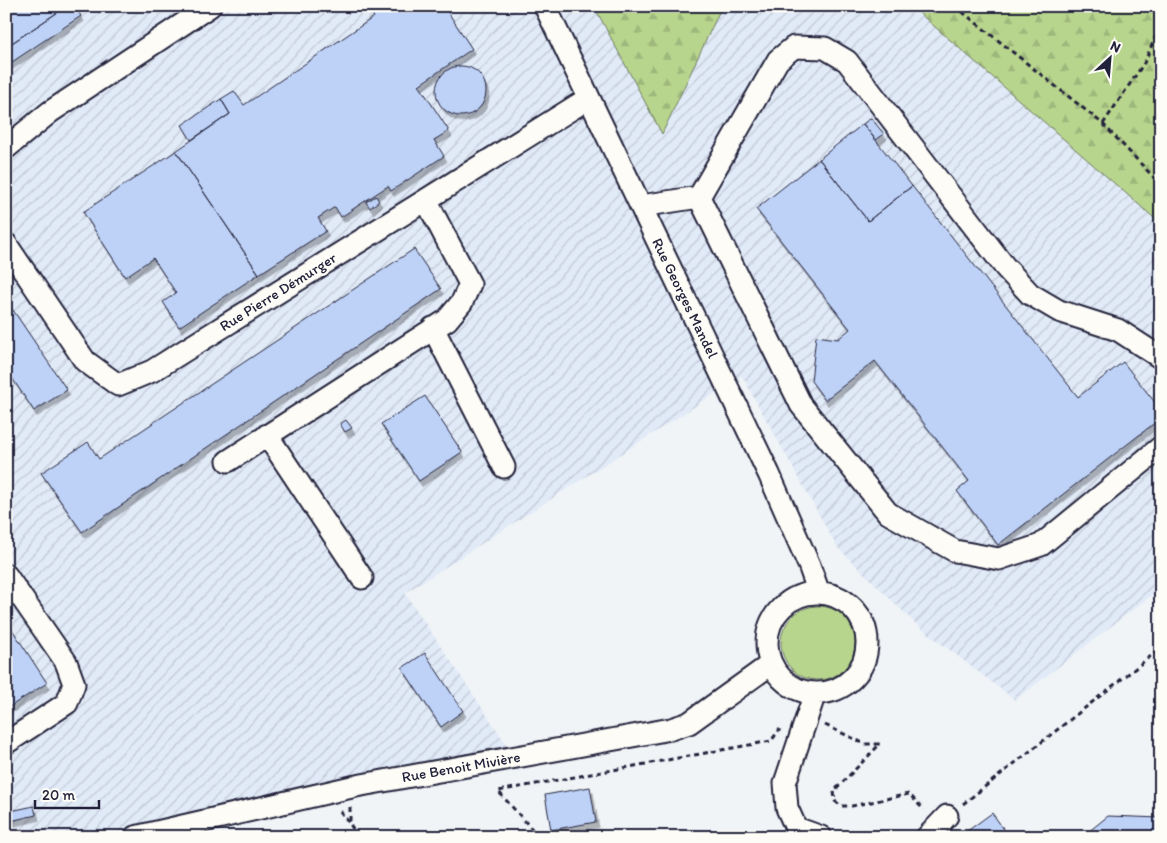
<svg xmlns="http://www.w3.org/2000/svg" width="1167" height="843" font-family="Itim,sans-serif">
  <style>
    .industrial { fill: url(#industrial-furrows) }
    .green { fill: #b8d58d; stroke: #6d7c64 }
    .forest { fill: url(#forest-firs); stroke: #6d7c64 }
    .building { fill: #bed2f7; stroke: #22223b; filter: url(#shadow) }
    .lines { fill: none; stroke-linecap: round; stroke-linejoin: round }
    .minor-casing { stroke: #22223b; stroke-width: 25 }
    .path { stroke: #22223b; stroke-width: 3; stroke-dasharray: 5 4; stroke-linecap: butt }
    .minor { stroke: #fdfcf7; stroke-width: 21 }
    .labels { text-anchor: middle; stroke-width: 5; stroke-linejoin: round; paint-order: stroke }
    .street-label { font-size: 15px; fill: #22223b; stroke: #fdfcf7 }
  </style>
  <defs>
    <pattern id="industrial-furrows" width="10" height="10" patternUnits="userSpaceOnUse" patternTransform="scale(1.25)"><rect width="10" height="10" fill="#e1eaf7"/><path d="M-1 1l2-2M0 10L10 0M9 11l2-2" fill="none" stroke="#c1c8d5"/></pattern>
    <pattern id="forest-firs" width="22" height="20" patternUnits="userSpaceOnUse" patternTransform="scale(1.25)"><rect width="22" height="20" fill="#b8d58d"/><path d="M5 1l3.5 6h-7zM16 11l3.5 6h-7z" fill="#9eb77b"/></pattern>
    <filter id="shadow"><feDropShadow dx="3" dy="5.5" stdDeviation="0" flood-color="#0004"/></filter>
  </defs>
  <rect width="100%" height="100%" fill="#f0f4f7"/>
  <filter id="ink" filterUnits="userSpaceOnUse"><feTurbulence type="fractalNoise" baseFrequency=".02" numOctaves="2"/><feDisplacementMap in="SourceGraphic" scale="10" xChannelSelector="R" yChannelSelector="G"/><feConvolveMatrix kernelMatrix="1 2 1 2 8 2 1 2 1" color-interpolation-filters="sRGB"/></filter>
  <g filter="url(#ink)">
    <path class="industrial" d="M6,6H594L662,133L722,6H911L1161,224V588L1015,700L917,625L837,547L742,376L405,593L523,769L314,805L192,837H6Z"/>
    <path class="green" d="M781 643a37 37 0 1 1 74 0a37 37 0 1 1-74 0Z"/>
    <path class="forest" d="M594,6H722L662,134Z
      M911,6H1161V224Z"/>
    <path class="building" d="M6,6H67L6,47Z
      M67,6H75L81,16L6,66V47Z
      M368,6H444L472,49L419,85L449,131L434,140L444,156L391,191L388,186L341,217L335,207L318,218L326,231L259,274L176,151L230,114L221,99L234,91L244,105L374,17Z
      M436 91a25 25 0 1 1 50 0a25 25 0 1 1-50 0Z
      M221,99L230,114L191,140L182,125Z
      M871,118L884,134L876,140L863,124Z
      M863,124L912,186L868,221L819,159Z
      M176,151L259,274L179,327L163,302L176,293L153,258L125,277L83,212Z
      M819,159L868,221L912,186L1078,397L1123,362L1161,410V418L998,545L957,491L969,481L875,361L825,400L811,381L816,336L838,339L850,329L756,209Z
      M376,196L379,201L370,208L366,202Z
      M414,249L441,289L82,532L41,473L88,442L99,459Z
      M13,310L67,390L34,411L6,369V314Z
      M425,396L462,452L419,481L381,424Z
      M346,420L352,428L345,432L340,424Z
      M6,620L47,683L6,709Z
      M425,653L463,711L441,727L402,668Z
      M590,787L596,822L551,830L545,795Z
      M34,806L36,815L6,822V812Z
      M992,813L1006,832L999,837H959Z
      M1108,816L1161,818V837H1082Z"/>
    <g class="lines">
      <defs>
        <path id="minor" d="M545,6L769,474L809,565L819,593
          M6,148L50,112L210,6
          M699,197L801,405L888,513L955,551L999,559L1041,545L1161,447
          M699,197L778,60L794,47L825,48L847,61L1005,267L1030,294L1059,311L1118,330L1161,358
          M641,206L699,197
          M6,244L85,361L118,385L152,371L589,98
          M433,328L504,467
          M267,435L362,578
          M228,461L447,320L462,302L470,284L426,200
          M6,575L66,662L74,684L67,703L6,743
          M767 643a50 50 0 1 1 100 0a50 50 0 1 1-100 0Z
          M815,693L785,783L787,808L796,828L821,837
          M135,837L356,786L671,729L689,723L771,664
          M927,837L947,816"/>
      </defs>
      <use href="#minor" class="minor-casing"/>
      <path class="path" d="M955,6L1103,124L1161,185
        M1103,124L1144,63L1161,25
        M825,725L865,744H880L834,791L835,801L841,806H852L909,794L924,810
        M963,804L1161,648
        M350,807V824L358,837
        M340,811L350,824
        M539,837L498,791L771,741L780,729"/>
      <use href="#minor" class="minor"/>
    </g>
  </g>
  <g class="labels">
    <g class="street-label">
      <text transform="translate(278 292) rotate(-32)" y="5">Rue Pierre Démurger</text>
      <text transform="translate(685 298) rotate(64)" y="5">Rue Georges Mandel</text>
      <text transform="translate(461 767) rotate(-10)" y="5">Rue Benoit Mivière</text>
    </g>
  </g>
  <rect width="1167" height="843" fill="none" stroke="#fdfcf7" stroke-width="25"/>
  <rect x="12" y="12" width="1142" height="818" fill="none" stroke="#22223b" stroke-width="2" filter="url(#ink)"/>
  <g transform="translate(1110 58) rotate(26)" stroke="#fdfcf7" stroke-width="4" paint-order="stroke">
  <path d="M0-4L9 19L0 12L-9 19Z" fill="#22223b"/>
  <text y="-8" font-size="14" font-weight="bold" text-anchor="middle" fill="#22223b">N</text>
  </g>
  <path d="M35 800v8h64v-8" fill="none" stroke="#22223b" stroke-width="2.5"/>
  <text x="42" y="800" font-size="15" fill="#22223b" stroke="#fdfcf7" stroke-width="4" paint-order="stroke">20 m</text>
</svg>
